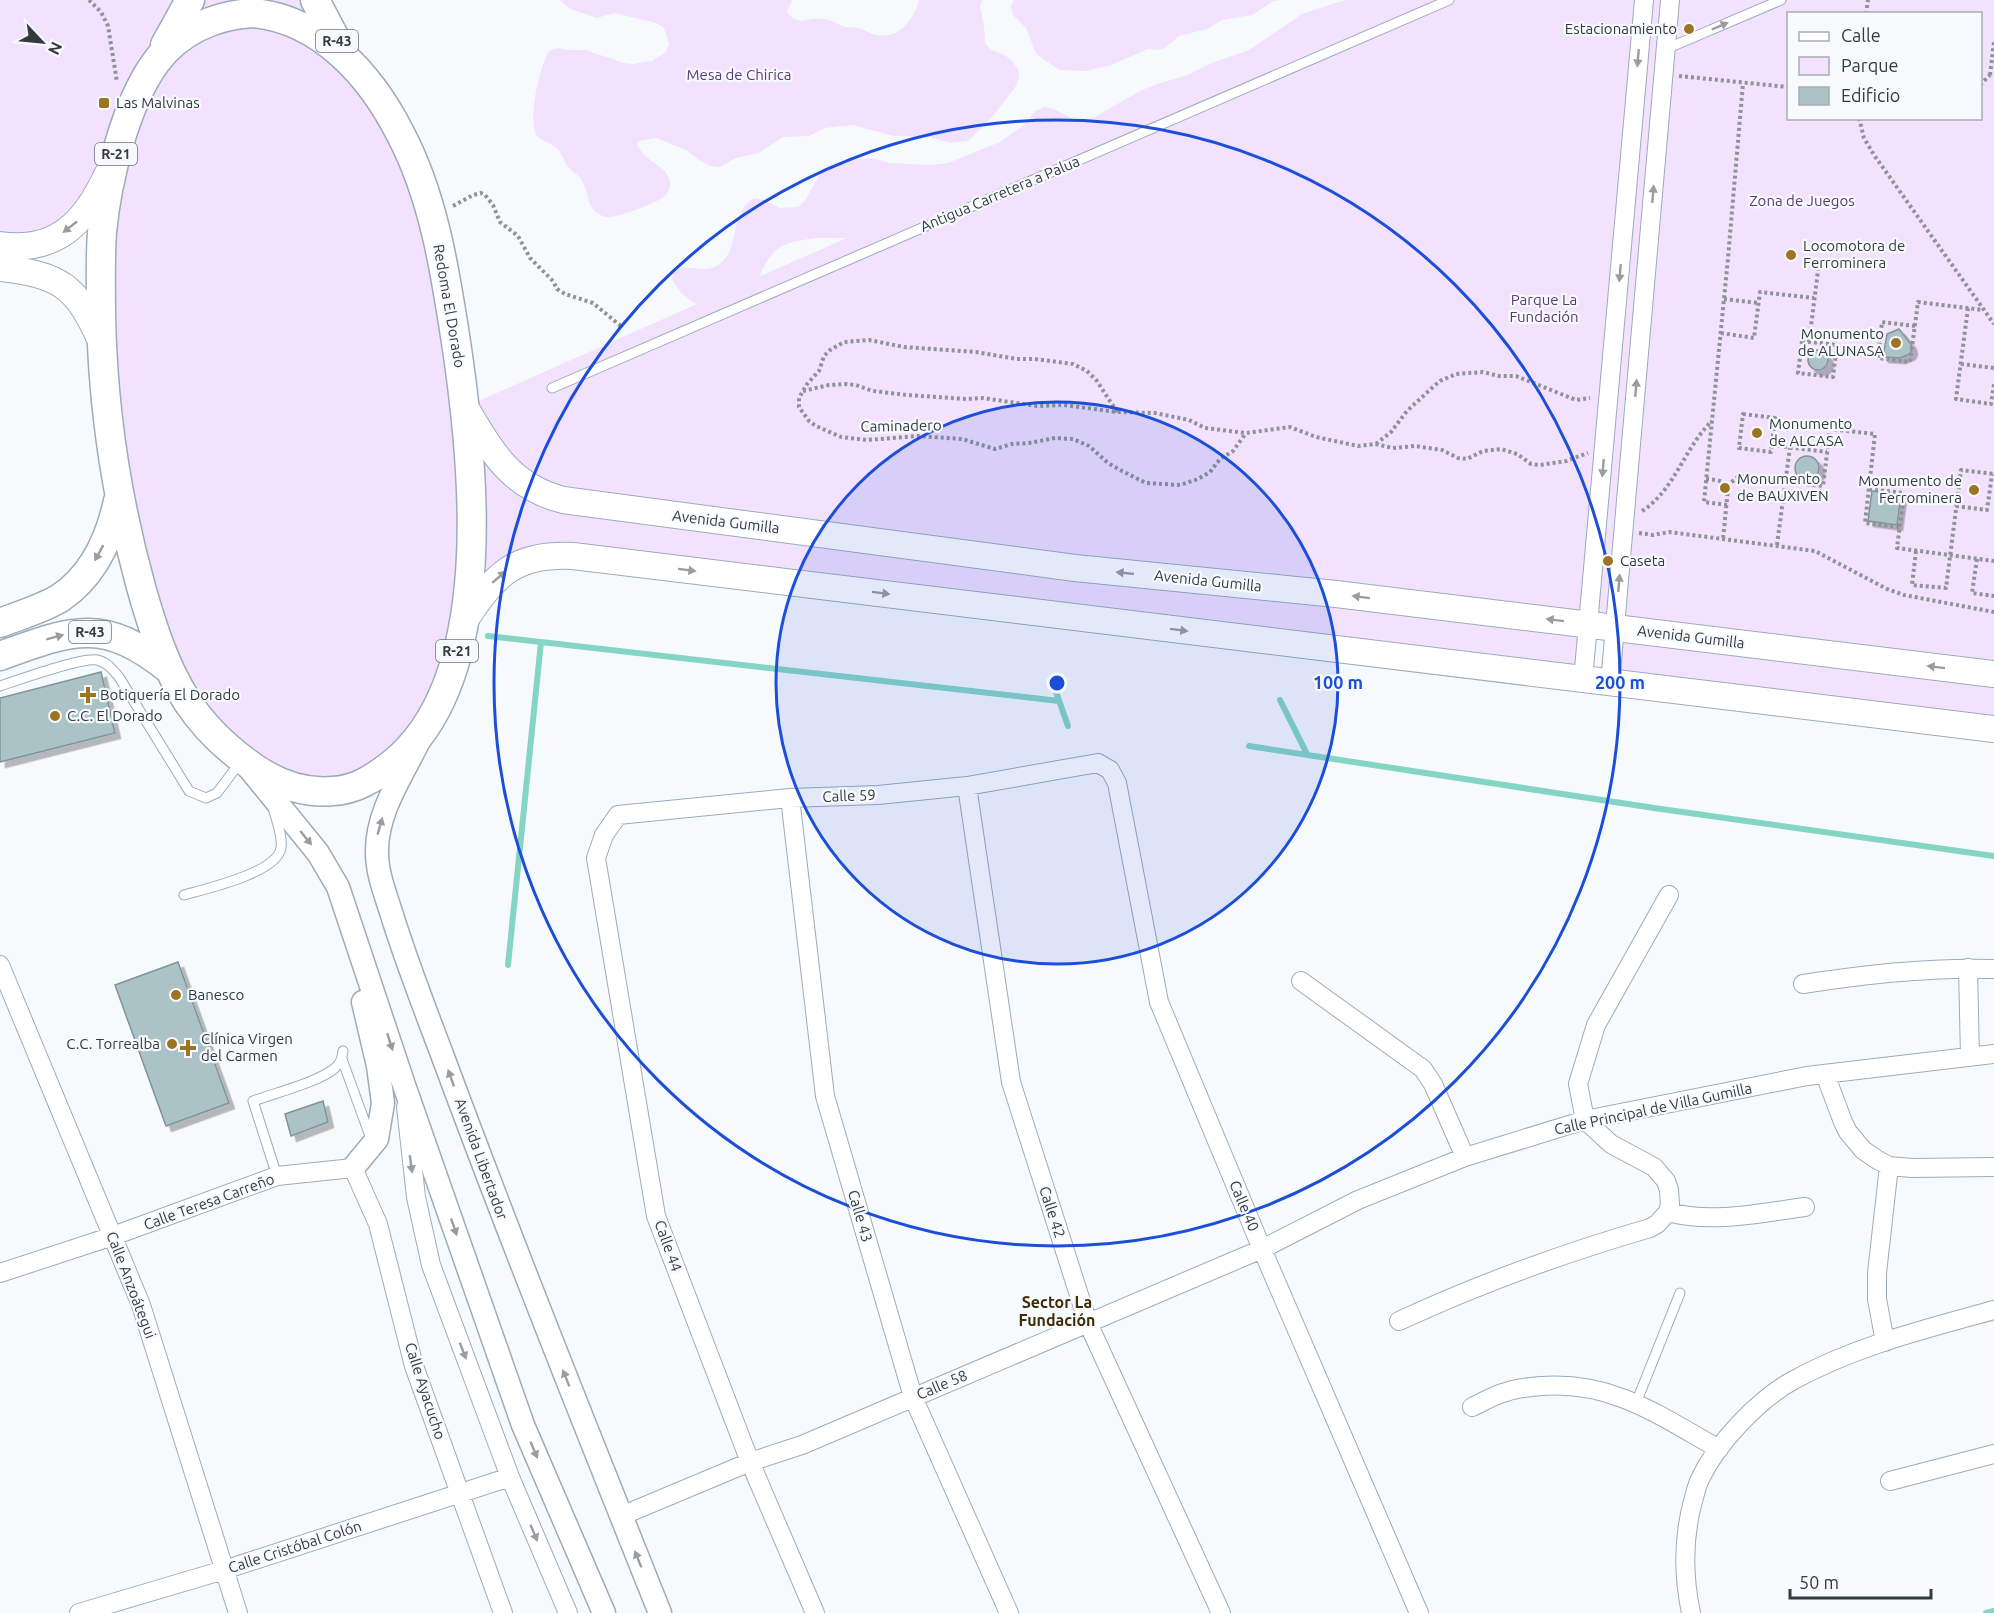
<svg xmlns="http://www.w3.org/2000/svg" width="1994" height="1613" font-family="Ubuntu,sans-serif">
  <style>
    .green { fill: #f2e2fe; fill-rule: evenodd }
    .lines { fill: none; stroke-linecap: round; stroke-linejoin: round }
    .stream { stroke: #85d5c4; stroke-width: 6 }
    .building { fill: #abc2c7; stroke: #7f959a; stroke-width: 1.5; filter: url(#shadow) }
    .service-casing { stroke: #9cacb9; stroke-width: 11 }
    .minor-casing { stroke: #9cacb9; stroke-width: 20 }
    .tertiary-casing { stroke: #9cacb9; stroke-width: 25 }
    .secondary-casing { stroke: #9cacb9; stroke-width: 28 }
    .primary-casing { stroke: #9cacb9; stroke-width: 31 }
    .path { stroke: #8e9397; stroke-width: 4; stroke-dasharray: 3 3; stroke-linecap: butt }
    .service { stroke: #fff; stroke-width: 9 }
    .minor { stroke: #fff; stroke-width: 18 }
    .tertiary { stroke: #fff; stroke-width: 22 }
    .secondary { stroke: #fff; stroke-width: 26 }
    .primary { stroke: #fff; stroke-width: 28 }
    .oneway { fill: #9a9ca0 }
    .ring { fill: none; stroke: #1d4ed8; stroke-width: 3 }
    .poi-dot { fill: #9d7422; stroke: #f7fafd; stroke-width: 2 }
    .labels { text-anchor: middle; stroke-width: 4.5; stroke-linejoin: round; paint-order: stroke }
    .shield { fill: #f7fafd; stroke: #6e7479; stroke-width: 1.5 }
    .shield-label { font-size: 14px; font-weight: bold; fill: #343a40 }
    .poi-label { font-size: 15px; fill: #343a40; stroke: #f7fafd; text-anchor: start }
    .park-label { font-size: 15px; fill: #5e3779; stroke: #f7fafd }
    .street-label { font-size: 15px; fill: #343a40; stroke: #f7fafd }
    .neighbourhood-label { font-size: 16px; font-weight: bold; fill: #412d05; stroke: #f7fafd }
    .centre { fill: #1d4ed8; stroke: #f7fafd; stroke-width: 3 }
    .ring-label { font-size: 18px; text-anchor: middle; font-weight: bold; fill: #1d4ed8; stroke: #f7fafd; stroke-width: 4.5; stroke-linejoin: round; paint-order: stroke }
  </style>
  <defs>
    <filter id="shadow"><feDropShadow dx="5.5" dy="5.5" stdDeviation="0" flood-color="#0004"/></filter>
  </defs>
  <rect width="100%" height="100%" fill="#f7fafd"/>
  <path class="green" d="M0,0H313L333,36L283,16L184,33L72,227L0,245Z
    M560,0H792L787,12C799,29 809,15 825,19C831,20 836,23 842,26C848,28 854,27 860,28C866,30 871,35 877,35C900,39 914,19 919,0H982L980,7L984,25L985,43L990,49L1006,56L1013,62L1018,69L1019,77L1016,86L993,116L968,141L950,143L929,137L894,136L852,125L825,128L809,136L783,137L759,153L736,158L720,167L711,166L699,160L686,150L656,138L639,141L637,145C640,149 642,153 646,156C653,164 665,167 669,178C671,184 670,191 666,195C660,202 615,219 606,217C586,212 590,195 582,181C580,176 573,173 569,168C563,161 562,151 554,146C549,142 542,141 538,137C526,124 540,63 550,50L559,48L567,50H585L624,63L633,64L652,61L666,52L669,44L664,28L656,23L614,13L597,18L570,9Z
    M1014,0H1279L1272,2L1252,15L1222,20L1207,29L1179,36L1165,48L1157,50L1148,49L1111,65L1086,71L1059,70L1036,54L1026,28L1013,15L1011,6Z
    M1345,0H1994V674L550,496L465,407L697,304C686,299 677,290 672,278L675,270C690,263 702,274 716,266C742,252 727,215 754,198L764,200L780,208L798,207L805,201L822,170L830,165L847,160L873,158L889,163L930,165L948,163L1000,142L1024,125L1035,111L1044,107L1052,108L1075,120L1093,118L1142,90L1160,83L1185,76L1212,63L1249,50L1302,14ZM1788,14H1980V118H1788ZM817,238H847L760,276C772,245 785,242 817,238Z
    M281,22L361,82L430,228L465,531L466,544L435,700L357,780L282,777L192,699L124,498L108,232L149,83L207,28Z
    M485,449L523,487L1587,627L1582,678L573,553L479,593L476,510Z
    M1616,630L1994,677V726L1612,681Z"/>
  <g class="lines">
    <path class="stream" d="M488,636L1059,701
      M1055,689L1068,726
      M1280,700L1307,754
      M1249,746L1654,808L1994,856
      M508,965L541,642
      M1986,1613L1994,1611"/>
  </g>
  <path class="building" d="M1899,329L1911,344L1912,349L1910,354L1900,358L1883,357L1887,334Z
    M1808 360a10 10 0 1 1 20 0a10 10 0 1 1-20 0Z
    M1795 468a12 12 0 1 1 24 0a12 12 0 1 1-24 0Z
    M1872,491L1901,495L1897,525L1868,521Z
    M101,672L115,733L0,762V698Z
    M178,962L229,1103L166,1126L115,985Z
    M323,1101L328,1122L291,1136L285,1114Z"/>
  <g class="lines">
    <defs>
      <path id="service" d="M1666,49L1781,0
        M552,388L1449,0
        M0,686C18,680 82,657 97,660C107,662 113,670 119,677L189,791L206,798L217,793L241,761
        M184,895C205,889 277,873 281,848C283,836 276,820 273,807
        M342,1059L371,1139
        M277,1176L253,1101C275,1093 319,1082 335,1068C341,1063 342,1058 343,1051
        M1636,1403L1680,1293"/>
      <path id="minor" d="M1583,680L1644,0
        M1610,683L1670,0
        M967,786L1011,1082L1088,1323L1221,1613
        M790,798L825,1096L913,1397L1009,1613
        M0,965L141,1305L238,1613
        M1968,968L1970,1057
        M1301,981L1423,1069L1433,1084L1465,1157
        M1803,984C1866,974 1930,967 1994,969
        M1825,1074L1843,1122L1848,1132L1863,1150L1876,1159L1889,1166L1912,1168L1994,1167
        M406,1107L416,1197L431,1265L510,1477L568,1613
        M1668,1212C1712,1224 1760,1213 1805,1207
        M0,1273L113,1236L277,1176L353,1168L378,1224L414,1366L503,1613
        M1399,1321C1481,1283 1564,1253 1650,1228L1657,1224L1668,1212L1670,1204L1669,1190L1666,1181L1654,1167L1611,1144L1585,1120L1578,1084L1596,1025L1669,895
        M1885,1342L1877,1299V1273L1889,1166
        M1472,1407C1483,1402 1494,1395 1506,1392C1517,1388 1530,1387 1542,1386C1613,1381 1660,1416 1719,1449
        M1890,1481L1994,1454
        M621,1516L750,1462L802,1445L1262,1249L1358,1200L1465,1157L1585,1120L1807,1076L1994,1054
        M79,1613L224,1570L510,1477
        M815,1613L750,1462L656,1216L596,858L604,835L618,815L790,798L878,795L967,786L1098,763L1110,770L1117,783L1159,1002L1262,1249L1419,1613
        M1691,1613C1683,1575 1683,1538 1693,1501C1695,1494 1697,1485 1700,1479C1717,1443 1758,1400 1792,1381C1855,1346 1926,1329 1994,1310"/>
      <path id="tertiary" d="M417,745C400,779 376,814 377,853C377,873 385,893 391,912C406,961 425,1009 443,1057C512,1243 586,1428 660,1613
        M249,768L318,853L338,887L404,1085L523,1425L604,1613
        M353,1168L377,1139L383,1103L378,1066L363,1002"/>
      <path id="secondary" d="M0,245C56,253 85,223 107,175
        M0,268C60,275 76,285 101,341
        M465,407C491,450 509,486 563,500L1075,568L1336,594L1994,674
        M463,623C495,575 512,554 573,556L1994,729"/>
      <path id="primary" d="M315,0L334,36L343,48
        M253,13C321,19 371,76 400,133C434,197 445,271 456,342C474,462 498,679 392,764C374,778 356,790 333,791C301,794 271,781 246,762C223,745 202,724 187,701C165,667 152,626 141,587C116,497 103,411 101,317C101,289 100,260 102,232C107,181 125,104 156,62C179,31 215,15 253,13Z
        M165,45L190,0
        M0,623C20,615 42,609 60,598C93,576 110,538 118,501
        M0,656C74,629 104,617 170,670"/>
    </defs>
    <use href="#service" class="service-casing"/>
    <use href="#minor" class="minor-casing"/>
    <use href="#tertiary" class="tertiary-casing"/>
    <use href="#secondary" class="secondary-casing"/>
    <use href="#primary" class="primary-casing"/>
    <path class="path" d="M89,0L101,12L108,26L117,82
      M1866,14L1868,0
      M1990,75L1994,42
      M1679,76L1788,87
      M1980,85L1990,75
      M1859,118L1864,138L1874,155L1994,324
      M453,206L473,195L481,193L485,195L493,205L500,222L518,236L530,258L553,281L557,289L565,294L593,303L622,327
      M1724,299L1758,303
      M1968,308L1956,399L1991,404L1994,384
      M1915,326L1882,322L1878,358L1910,362L1918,302L1983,310
      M1721,333L1754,338L1760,292L1814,298
      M1802,341L1837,345L1833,377L1798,373Z
      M1809,342L1819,263
      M1836,348L1878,354
      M1961,364L1994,368
      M803,391L829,385L847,384L856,385L873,391L907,395L966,399L983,398L1037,406L1064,405L1117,412L1155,413L1189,420L1205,428L1246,433L1290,427L1316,437L1358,446L1375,444L1393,448L1415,446L1442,450L1458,458L1467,459L1483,451L1501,449L1517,454L1531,464L1540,465L1566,461L1588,453
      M1117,412L1097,381L1087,371L1073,364L1035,359H1017L976,352L904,347L869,340L844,342L830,350L824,356L819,371L807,384L799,398V407L809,421L816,426L841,437L867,440L918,436L962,439L995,449L1012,444L1029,443L1055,438L1073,439L1089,446L1108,463L1122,471L1146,483L1180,485L1198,479L1210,472L1220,459L1233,451L1246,433
      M1743,414L1775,418L1771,452L1739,448Z
      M1376,444L1391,432L1407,411L1433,387L1440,381L1456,374L1483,372L1499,376H1516L1576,400L1590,398
      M1772,445L1827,452
      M1706,479C1715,480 1724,479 1728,489L1723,539
      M1727,486L1739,476L1823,486L1830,429L1875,434L1865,523L1900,527
      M1869,489L1904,493L1897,548L1994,561
      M1727,505L1704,502L1728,258L1743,83
      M1956,506L1987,510L1992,474
      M1642,511C1675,490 1684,448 1712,421
      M1639,533L1653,535L1669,532L1815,551L1887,589L1904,595L1994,612
      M1777,545L1790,447
      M1916,551L1912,585L1946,588L1961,470L1994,474
      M1977,559L1972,593L1994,596"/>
    <use href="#service" class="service"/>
    <use href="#minor" class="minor"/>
    <use href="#tertiary" class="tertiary"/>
    <use href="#secondary" class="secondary"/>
    <use href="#primary" class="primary"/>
  </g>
  <defs><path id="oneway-solid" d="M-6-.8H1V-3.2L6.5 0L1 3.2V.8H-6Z" transform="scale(1.5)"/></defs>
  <g class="oneway">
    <use href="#oneway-solid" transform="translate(1720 26) rotate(-23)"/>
    <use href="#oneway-solid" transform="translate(1638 58) rotate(95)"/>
    <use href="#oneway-solid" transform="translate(1653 194) rotate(-85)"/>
    <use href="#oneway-solid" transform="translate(70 227) rotate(142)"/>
    <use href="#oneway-solid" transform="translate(1620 273) rotate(95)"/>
    <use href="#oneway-solid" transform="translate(1636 388) rotate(-85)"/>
    <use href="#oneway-solid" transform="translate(1603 468) rotate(95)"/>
    <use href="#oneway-solid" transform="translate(99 553) rotate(119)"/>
    <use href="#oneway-solid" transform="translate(687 570) rotate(7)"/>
    <use href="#oneway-solid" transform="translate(1125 573) rotate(-174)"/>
    <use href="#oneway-solid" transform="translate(499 577) rotate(-41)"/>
    <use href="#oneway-solid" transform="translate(1619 583) rotate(-85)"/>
    <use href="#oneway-solid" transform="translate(881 593) rotate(7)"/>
    <use href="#oneway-solid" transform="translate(1361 597) rotate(-173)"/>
    <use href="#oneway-solid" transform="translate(1555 620) rotate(-173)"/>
    <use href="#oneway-solid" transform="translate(1179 630) rotate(7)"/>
    <use href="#oneway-solid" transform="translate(55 637) rotate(-15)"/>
    <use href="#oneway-solid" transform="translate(1936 667) rotate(-173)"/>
    <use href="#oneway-solid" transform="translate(380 826) rotate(-74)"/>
    <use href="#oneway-solid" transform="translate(306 838) rotate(51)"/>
    <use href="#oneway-solid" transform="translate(390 1042) rotate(72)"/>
    <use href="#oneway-solid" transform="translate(451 1078) rotate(-110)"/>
    <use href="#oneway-solid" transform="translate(411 1164) rotate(82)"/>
    <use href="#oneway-solid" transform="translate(454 1227) rotate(71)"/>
    <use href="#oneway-solid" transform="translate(463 1351) rotate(69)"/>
    <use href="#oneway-solid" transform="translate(566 1378) rotate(-112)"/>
    <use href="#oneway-solid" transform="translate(534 1450) rotate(67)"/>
    <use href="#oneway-solid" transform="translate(534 1533) rotate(67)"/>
    <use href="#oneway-solid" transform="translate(638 1559) rotate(-112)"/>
  </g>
  <circle cx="1057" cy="683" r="281" fill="#1d4ed8" fill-opacity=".12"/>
  <g class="ring">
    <circle cx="1057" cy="683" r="281"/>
    <circle cx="1057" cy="683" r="563"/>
  </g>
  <g class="poi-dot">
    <circle cx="1689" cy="29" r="6"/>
    <rect x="98" y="97" width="12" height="12" rx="3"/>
    <circle cx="1791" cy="255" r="6"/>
    <circle cx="1896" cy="343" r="6"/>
    <circle cx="1757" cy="433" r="6"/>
    <circle cx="1725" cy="488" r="6"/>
    <circle cx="1974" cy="490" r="6"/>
    <circle cx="1608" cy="561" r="6"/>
    <path d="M85 686h6v6h6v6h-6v6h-6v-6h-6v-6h6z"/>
    <circle cx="55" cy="716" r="6"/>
    <circle cx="176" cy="995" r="6"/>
    <circle cx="172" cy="1044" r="6"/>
    <path d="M185 1039h6v6h6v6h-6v6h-6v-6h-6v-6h6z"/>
  </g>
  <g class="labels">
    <g class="shield">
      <rect x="316" y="30" width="42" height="22" rx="4.5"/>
      <rect x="95" y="143" width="42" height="22" rx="4.5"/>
      <rect x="69" y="621" width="42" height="22" rx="4.5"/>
      <rect x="436" y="640" width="42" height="22" rx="4.5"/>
    </g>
    <g class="shield-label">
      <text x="337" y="46">R-43</text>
      <text x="116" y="159">R-21</text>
      <text x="90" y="637">R-43</text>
      <text x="457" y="656">R-21</text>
    </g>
    <g class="poi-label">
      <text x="1677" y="34" text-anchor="end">Estacionamiento</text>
      <text x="116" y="108">Las Malvinas</text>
      <text x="1803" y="251">Locomotora de<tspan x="1803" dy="17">Ferrominera</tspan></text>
      <text x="1884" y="339" text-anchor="end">Monumento<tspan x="1884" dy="17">de ALUNASA</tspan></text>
      <text x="1769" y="429">Monumento<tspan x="1769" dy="17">de ALCASA</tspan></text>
      <text x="1737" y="484">Monumento<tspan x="1737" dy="17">de BAUXIVEN</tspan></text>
      <text x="1962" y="486" text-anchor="end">Monumento de<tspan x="1962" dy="17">Ferrominera</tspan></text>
      <text x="1620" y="566">Caseta</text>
      <text x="100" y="700">Botiquería El Dorado</text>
      <text x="67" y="721">C.C. El Dorado</text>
      <text x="188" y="1000">Banesco</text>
      <text x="201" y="1044">Clínica Virgen<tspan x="201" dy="17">del Carmen</tspan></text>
      <text x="160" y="1049" text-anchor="end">C.C. Torrealba</text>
    </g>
    <g class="park-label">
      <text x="739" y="80">Mesa de Chirica</text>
      <text x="1802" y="206">Zona de Juegos</text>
      <text x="1544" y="305">Parque La<tspan x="1544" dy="17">Fundación</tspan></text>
    </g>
    <g class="street-label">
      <text transform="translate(1000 194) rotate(-23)" y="5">Antigua Carretera a Palua</text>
      <text transform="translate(449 306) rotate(80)" y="5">Redoma El Dorado</text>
      <text transform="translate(901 426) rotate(-1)" y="5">Caminadero</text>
      <text transform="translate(726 522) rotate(7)" y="5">Avenida Gumilla</text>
      <text transform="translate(1208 581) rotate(6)" y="5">Avenida Gumilla</text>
      <text transform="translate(1691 637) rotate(7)" y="5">Avenida Gumilla</text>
      <text transform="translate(849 796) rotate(-2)" y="5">Calle 59</text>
      <text transform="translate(1653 1109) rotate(-12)" y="5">Calle Principal de Villa Gumilla</text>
      <text transform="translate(481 1159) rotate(70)" y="5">Avenida Libertador</text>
      <text transform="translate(209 1202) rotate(-20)" y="5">Calle Teresa Carreño</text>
      <text transform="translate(1244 1206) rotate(67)" y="5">Calle 40</text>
      <text transform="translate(1052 1212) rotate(72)" y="5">Calle 42</text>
      <text transform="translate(860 1216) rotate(74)" y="5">Calle 43</text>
      <text transform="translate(668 1246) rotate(70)" y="5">Calle 44</text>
      <text transform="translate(131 1285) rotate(69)" y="5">Calle Anzoátegui</text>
      <text transform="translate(942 1385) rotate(-23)" y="5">Calle 58</text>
      <text transform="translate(425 1391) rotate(72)" y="5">Calle Ayacucho</text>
      <text transform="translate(295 1547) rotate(-18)" y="5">Calle Cristóbal Colón</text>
    </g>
    <g class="neighbourhood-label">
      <text x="1057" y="1308">Sector La<tspan x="1057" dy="18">Fundación</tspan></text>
    </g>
  </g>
  <circle cx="1057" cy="683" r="9" class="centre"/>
  <g class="ring-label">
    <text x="1338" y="689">100 m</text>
    <text x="1620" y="689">200 m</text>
  </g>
  <rect x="1787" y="12" width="195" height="108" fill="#f7fafd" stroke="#a9adb1" stroke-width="1.5"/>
  <rect x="1799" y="32" width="30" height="9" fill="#ffffff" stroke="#a9adb1" stroke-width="1.5"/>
  <text x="1841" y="42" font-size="18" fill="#343a40">Calle</text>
  <rect x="1799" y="57" width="30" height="18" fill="#f2e2fe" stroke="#a9adb1" stroke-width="1.5"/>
  <text x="1841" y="72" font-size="18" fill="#343a40">Parque</text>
  <rect x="1799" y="87" width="30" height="18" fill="#abc2c7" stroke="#a9adb1" stroke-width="1.5"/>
  <text x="1841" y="102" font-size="18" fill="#343a40">Edificio</text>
  <g transform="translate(42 42) rotate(116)" stroke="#f7fafd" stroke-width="4.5" paint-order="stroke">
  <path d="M0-4.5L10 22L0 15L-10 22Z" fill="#343a40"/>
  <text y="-9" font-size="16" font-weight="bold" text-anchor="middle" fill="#343a40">N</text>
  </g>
  <path d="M1790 1589v9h141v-9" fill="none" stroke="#343a40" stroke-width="3"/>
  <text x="1799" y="1589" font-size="18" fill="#343a40" stroke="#f7fafd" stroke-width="4.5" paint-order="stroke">50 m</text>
</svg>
